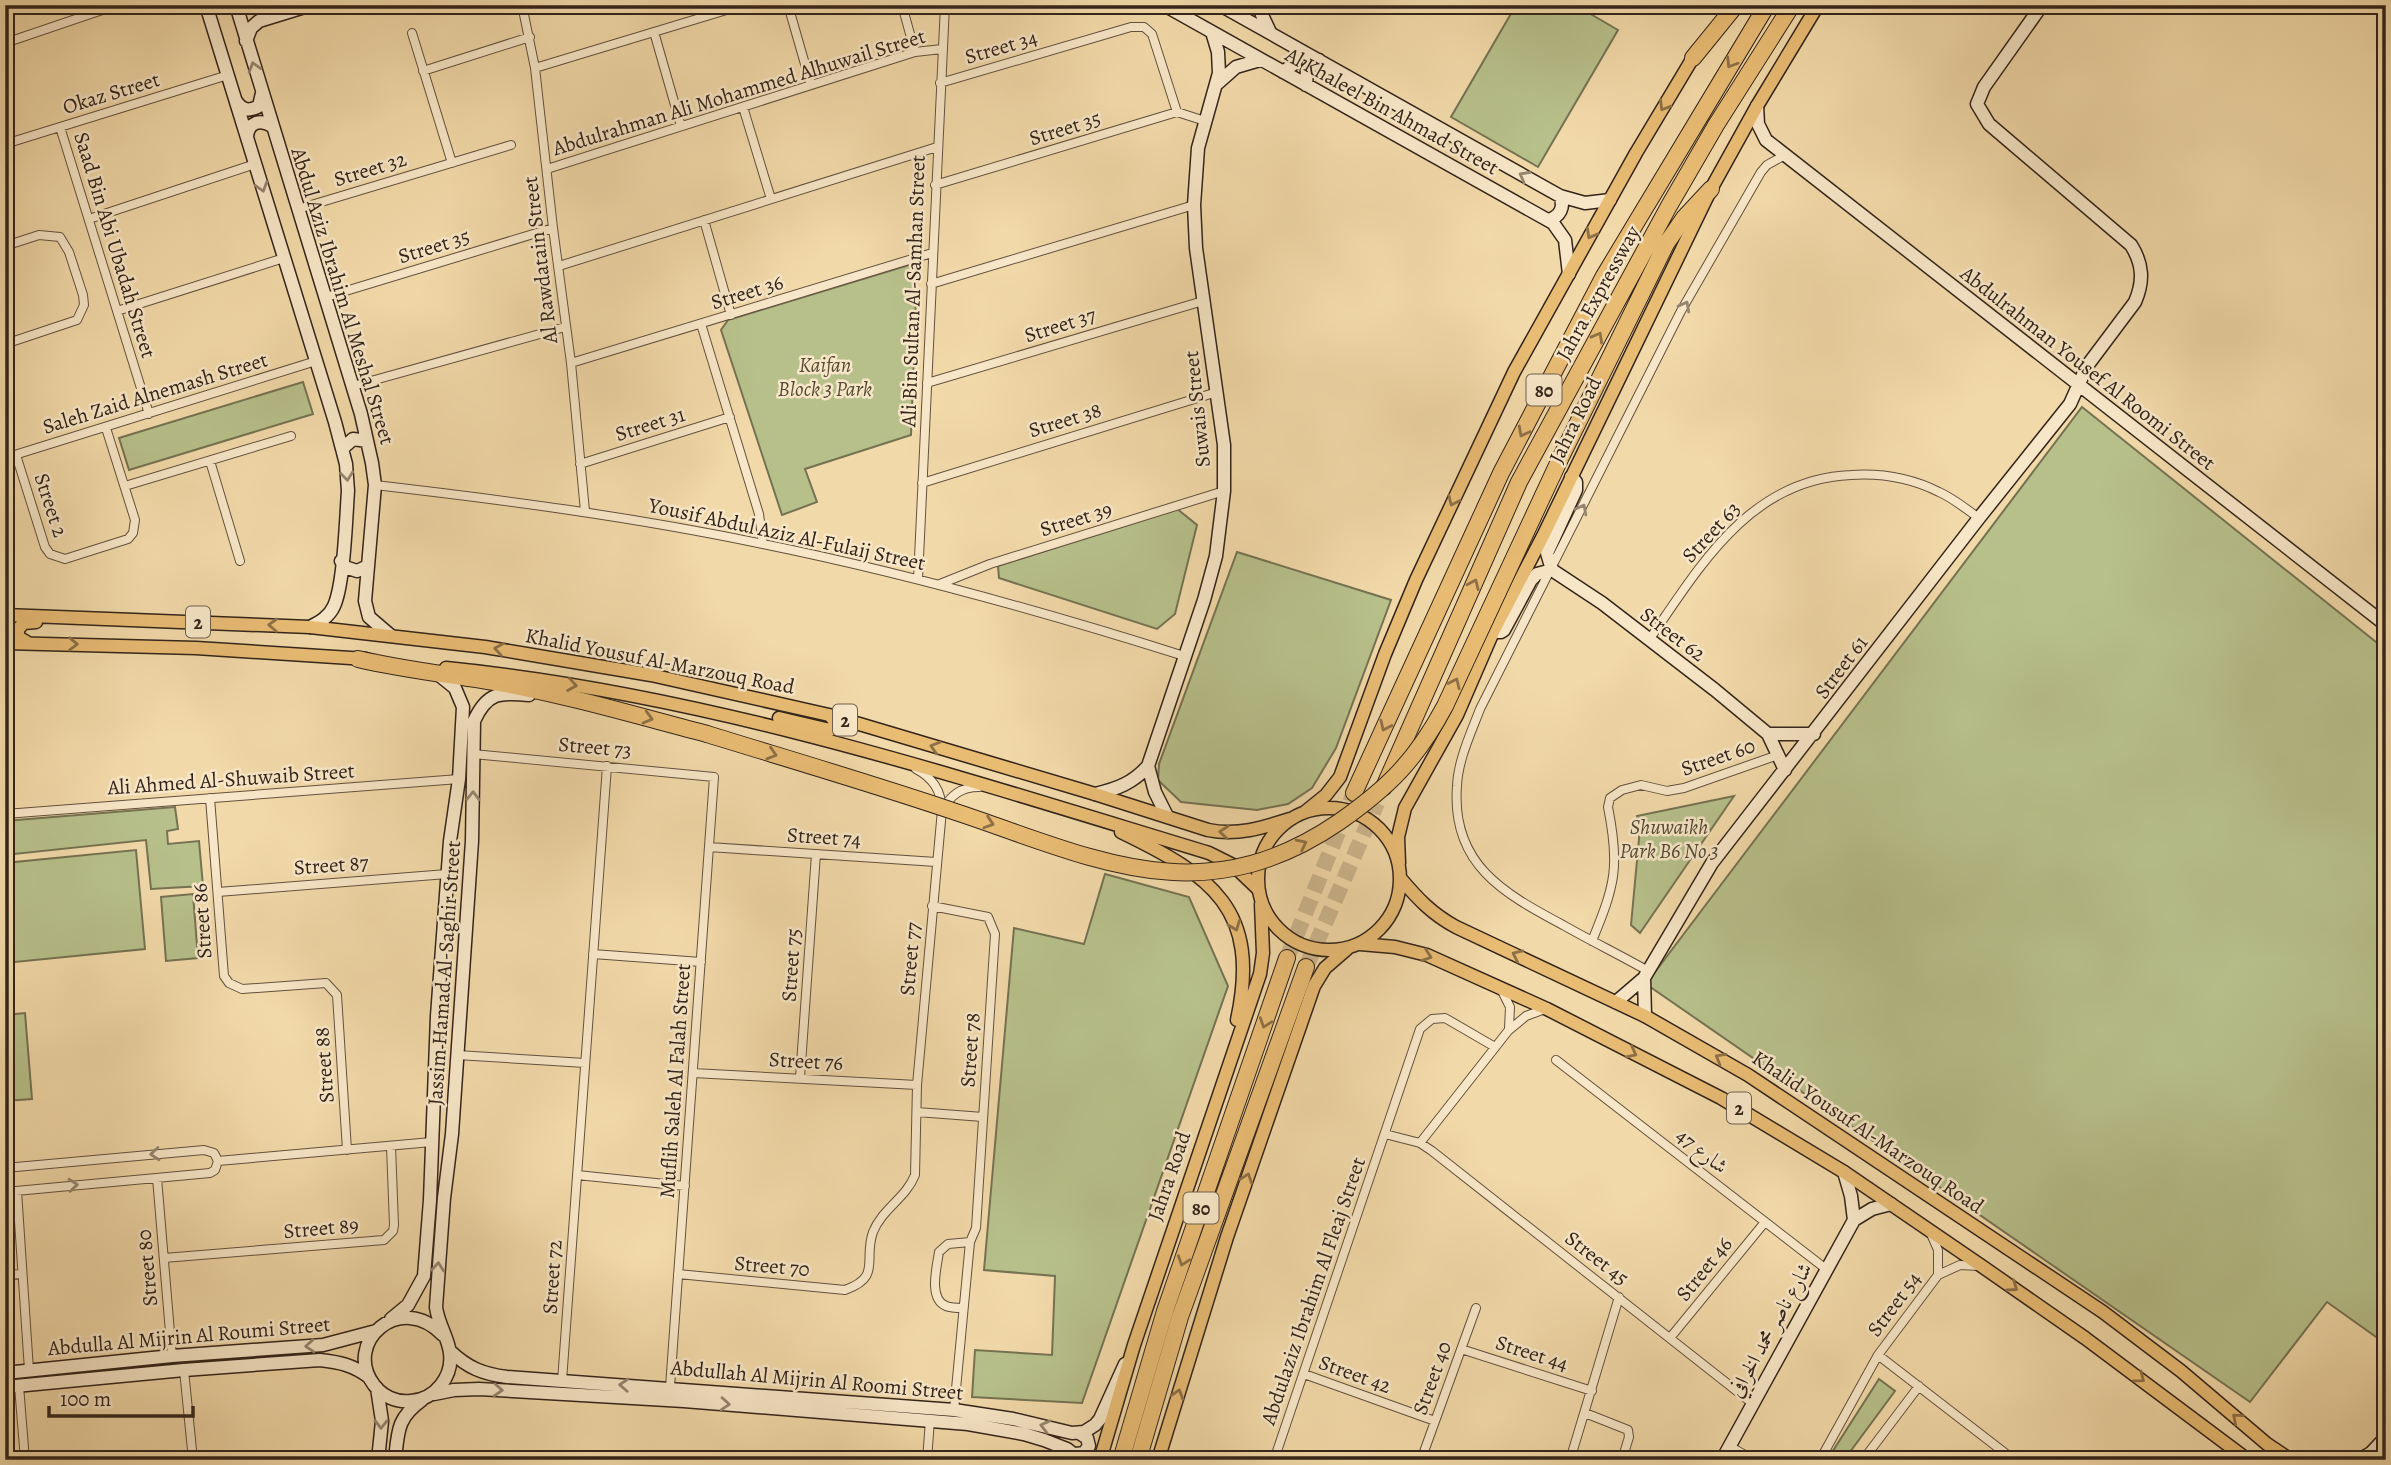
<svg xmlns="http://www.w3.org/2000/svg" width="2391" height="1465" font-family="Alegreya,Amiri,serif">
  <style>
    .green { fill: #b7c08b; stroke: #757252; stroke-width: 2 }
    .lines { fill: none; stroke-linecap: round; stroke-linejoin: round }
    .highway-tunnel { stroke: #ccb58c; stroke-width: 16; stroke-dasharray: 16 8; stroke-linecap: butt }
    .street-casing { stroke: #63513e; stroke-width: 10 }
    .secondary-casing { stroke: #33241a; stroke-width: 15 }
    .primary-casing { stroke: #33241a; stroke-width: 15 }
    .highway-casing { stroke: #33241a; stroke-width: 18 }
    .street { stroke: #f7e6c7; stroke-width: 8 }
    .secondary { stroke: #f7e6c7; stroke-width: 12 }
    .primary { stroke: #e9bc74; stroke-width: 12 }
    .highway { stroke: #e9bc74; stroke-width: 16 }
    .highway-bridge-casing { stroke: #33241a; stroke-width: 18; stroke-linecap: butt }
    .highway-bridge { stroke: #e9bc74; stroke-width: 16 }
    .oneway { stroke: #8e7047 }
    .oneway2 { stroke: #958570 }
    .labels { text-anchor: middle; stroke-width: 5; stroke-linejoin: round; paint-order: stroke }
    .shield { fill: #f7e6c7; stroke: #6e5e4e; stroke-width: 2 }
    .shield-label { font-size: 19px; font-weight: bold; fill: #33241a }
    .street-label { font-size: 21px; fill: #33241a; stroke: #f7e6c7 }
    .park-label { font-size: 21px; font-style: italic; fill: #544b36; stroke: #f7e6c7 }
  </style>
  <rect width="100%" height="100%" fill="#f2d9a9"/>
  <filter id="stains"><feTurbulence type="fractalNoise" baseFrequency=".00286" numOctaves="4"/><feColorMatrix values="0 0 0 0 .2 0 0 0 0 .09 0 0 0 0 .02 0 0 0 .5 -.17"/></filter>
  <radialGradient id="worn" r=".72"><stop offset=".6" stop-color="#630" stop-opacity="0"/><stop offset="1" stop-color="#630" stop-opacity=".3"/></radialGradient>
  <path class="green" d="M1516,5H1575L1618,30L1538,167L1451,117Z
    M909,265L917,272L911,435L805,469L817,502L782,515L721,330L728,320Z
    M303,382L313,414L129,470L119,438Z
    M2082,407L2386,650V1344L2327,1302L2250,1402L1646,984Z
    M1176,508L1197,525L1175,614L1157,629L999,578L998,566Z
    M1237,552L1391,600L1336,748L1312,788L1288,804L1257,810L1181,802L1158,780L1159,764Z
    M1734,796L1640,933L1631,925L1640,828L1637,816Z
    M175,807L178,829L167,831L168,844L199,841L203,886L151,889L146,840L5,855V821Z
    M136,850L145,949L5,963V863Z
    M1105,874L1189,897L1228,986L1082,1403L972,1397L975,1350L1052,1355L1055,1276L984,1270L1014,928L1084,944Z
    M193,894L198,958L166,961L161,897Z
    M25,1013L32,1099L5,1101V1015Z
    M1879,1379L1895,1391L1844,1460H1827Z"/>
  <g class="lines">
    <path class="highway-tunnel" d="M1287,958L1354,793
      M1306,967L1377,803"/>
    <defs>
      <path id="street" d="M522,5L535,68L553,228L571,363L585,511
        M788,5L811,85
        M902,5L915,52
        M654,32L681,126
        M412,33L452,163
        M5,43L117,5
        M535,68L743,5
        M423,71L530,37
        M940,83L1131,27H1144L1152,34L1177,112
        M743,107L771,199
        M60,127L149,414
        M5,144L228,75
        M547,169L915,52L942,49
        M935,185L1177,112L1205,121
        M298,209L511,145
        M89,219L255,164
        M704,220L731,315
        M5,246L39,235L60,237L69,252L83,295L84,305L77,320L5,344
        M559,266L937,147
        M931,284L1194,205
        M326,297L553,228
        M117,311L284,258
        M701,324L759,514L763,544
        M571,363L932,253
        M927,383L1203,301
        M353,386L565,327
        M16,455L45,547L50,554L65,559L128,539L133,533L135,520L106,428
        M5,458L316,361
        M210,461L240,561
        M580,464L730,417
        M922,483L1217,392
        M375,485C505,500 634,517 763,544C906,573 1045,612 1184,656
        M125,486L291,436
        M918,579L945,5
        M940,584L990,564L1224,491
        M1649,640C1700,566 1750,479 1851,475C1881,473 1911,478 1939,492C1953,498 1966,509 1979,518
        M473,754L714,777L670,1387
        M210,798L224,976L229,983L242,989L326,983L337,995L347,1150
        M942,810C951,795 961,787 979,787
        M5,814L459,779
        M709,847L936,862
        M218,892L447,874
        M932,906L988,917L995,934L976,1228L970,1242L954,1410
        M1592,941C1615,885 1620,867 1608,807L1610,798L1622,790L1641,785L1667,791L1684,788L1778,755
        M593,954L701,962
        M1648,971C1620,955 1591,941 1563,925C1503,893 1451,864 1457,786C1458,760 1471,733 1480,709L1681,311L1761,172L1767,165L1785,155
        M1502,991L1510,1007L1509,1028
        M457,1055L585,1063
        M1556,1060L1826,1269
        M693,1073L917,1085
        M800,1078L816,854
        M917,1112L983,1117
        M1385,1134L1420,1143L1432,1151L1752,1403
        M1420,1143L1508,1031L1526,1016L1545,1009
        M218,1161L432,1142
        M5,1168L204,1150L214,1153L218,1161
        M577,1175L685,1186
        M157,1178L172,1356
        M17,1191L29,1370
        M5,1192L210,1173L215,1170L218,1161
        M1931,1234L1938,1250V1275
        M164,1258L384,1240L393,1231L394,1225L391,1146
        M678,1274L845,1290C882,1277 863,1260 873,1232C882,1209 906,1198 915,1175L917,1085L942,810C941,790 933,778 916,769
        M5,1275L22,1274
        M963,1308C958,1308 951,1308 946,1306C928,1299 937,1266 939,1252L948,1244L970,1242
        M1670,1338L1765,1222
        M1461,1349L1592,1391
        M1878,1355L2014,1460
        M184,1370L193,1460
        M1304,1374L1435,1421
        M562,1381L607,766
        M19,1386L25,1460
        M1585,1413L1628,1430L1629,1437L1622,1460
        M1729,1446L1754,1460
        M927,1460L930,1420
        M1274,1460L1420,1029L1432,1019L1445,1018L1495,1047
        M1421,1460L1476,1308
        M1570,1460L1619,1297
        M1820,1460L1878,1355L1938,1275L1960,1265L1979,1266
        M1863,1460L1919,1386"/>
      <path id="secondary" d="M206,5L335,422L346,464L348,491C346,519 344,584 334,606C329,617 320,622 310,627
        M236,5L361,414L372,463L375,485L365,601L369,617L390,635
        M246,5H261
        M1164,5L1553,223L1565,240L1569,274
        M1220,5L1560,196L1585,203L1610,200
        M1261,5L1262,15L1270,32
        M246,41L251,28L259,21L311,5
        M1283,72L1295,63L1296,48
        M1218,83L1236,67L1260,60
        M1306,85L1307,70L1319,60
        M236,101C242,110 249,112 259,106L262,93
        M1757,106L1758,124L1766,140L2386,625
        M247,137C248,122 260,119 272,126
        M1548,220C1560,217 1565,207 1560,196
        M342,449L353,439L367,441
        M1571,477L1576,482V490L1547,553L1552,570L1602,603L1715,690L1768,734L1785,770
        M341,561L345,567L357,571L368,566
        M1493,632H1501L1504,630L1531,580L1537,574L1552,570
        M1768,734H1814
        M1148,766L1155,792L1167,816
        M1095,794C1117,789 1133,783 1148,766L1204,600L1216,556L1224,491V445L1196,248L1194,205L1198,148L1219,73L1218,52L1212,32
        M1644,978L1645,1016
        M1616,1002L1644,978L1712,863L1979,518L2070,404L2087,366L2135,302C2144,281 2143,264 2131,245L1989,124L1977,104L1984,87L2042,5
        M1844,1172L1851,1196L1854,1220
        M391,1319L408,1305L424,1276L430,1200L437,1016L450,841L459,779L463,707L455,688L439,675
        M443,1335C400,1290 342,1343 374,1385C382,1396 397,1403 411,1401C436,1399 453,1376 450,1353C448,1337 438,1324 436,1307L444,1198L452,1134L472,841L474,721C487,692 500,692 529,695
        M450,1351C468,1368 483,1374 507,1377L954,1410L1013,1419L1072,1433L1084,1432L1095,1425L1100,1419L1125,1364
        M5,1373L172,1356L323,1345L376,1331
        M5,1387L184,1370L320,1360C339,1362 353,1365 369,1377
        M377,1388L382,1421L378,1460
        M434,1394L454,1390L479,1389L684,1401L968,1424L1024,1434L1044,1440L1067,1449L1081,1460
        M1076,1454L1084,1453L1089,1446L1087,1438L1079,1433
        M395,1460C398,1431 397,1418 422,1400
        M1722,1460L1854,1220L1872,1209L1891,1204
        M2359,1460L2371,1453L2386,1437"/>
      <path id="primary" d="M5,615L310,627L485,647L651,675L829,715L1095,794L1208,830C1237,836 1262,828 1290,819
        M5,643L196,648L366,659
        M28,643L18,637V629L24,623L36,622
        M446,668C708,694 958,777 1209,853L1233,865L1257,888
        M779,718L830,730L835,724L834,720L829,715
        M1258 879a71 71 0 1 1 142 0a71 71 0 1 1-142 0Z
        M1305,812L1326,795L1340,777L1385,654L1416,580L1514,372L1636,153L1697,51
        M1121,832C1212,876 1261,909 1237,1020
        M1399,863L1398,837L1405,808L1457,715L1493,632L1544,534L1711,189L1757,106L1818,5
        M1401,879C1418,899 1432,914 1456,927L1645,1016L1748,1075L2103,1312L2181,1371L2267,1444L2291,1460
        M1360,944L1395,947L1427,955L1547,1009L1721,1098L1844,1172L1983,1267L2085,1338L2248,1460
        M1100,1460L1134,1345L1260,974L1263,953L1261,904
        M1158,1460L1227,1237L1314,986L1325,968L1347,949"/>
      <path id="highway" d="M1693,58L1736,5
        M1560,459L1666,244L1684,218L1711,189
        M358,659C405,670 452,675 500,683C570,696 638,716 707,734
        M1384,787L1519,482L1669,206L1716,125L1792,5
        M1354,793L1501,473L1604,276L1767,5
        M1121,1460L1165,1311L1287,958
        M1138,1460L1180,1317L1306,967"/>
    </defs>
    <use href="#street" class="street-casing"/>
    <use href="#secondary" class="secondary-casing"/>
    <use href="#primary" class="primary-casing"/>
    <use href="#highway" class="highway-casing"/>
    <use href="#street" class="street"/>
    <use href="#secondary" class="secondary"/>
    <use href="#primary" class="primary"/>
    <use href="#highway" class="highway"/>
    <defs>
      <path id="highway-bridge" d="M707,734C788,759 870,783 950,810C1092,857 1200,917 1339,822C1389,787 1416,760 1445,706L1560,459"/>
    </defs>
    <use href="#highway-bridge" class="highway-bridge-casing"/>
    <use href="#highway-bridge" class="highway-bridge"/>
  </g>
  <defs><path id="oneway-chevron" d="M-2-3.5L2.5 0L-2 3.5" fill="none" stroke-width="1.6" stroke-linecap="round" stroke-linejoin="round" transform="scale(1.75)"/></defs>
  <g class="oneway">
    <use href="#oneway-chevron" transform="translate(1731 63) rotate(122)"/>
    <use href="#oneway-chevron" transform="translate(1664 106) rotate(121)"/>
    <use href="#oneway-chevron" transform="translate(1591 234) rotate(119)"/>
    <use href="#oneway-chevron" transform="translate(1598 337) rotate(-61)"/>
    <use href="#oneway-chevron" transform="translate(1523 432) rotate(118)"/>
    <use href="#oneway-chevron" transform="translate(1453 501) rotate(115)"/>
    <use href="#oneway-chevron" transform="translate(1474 584) rotate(-66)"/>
    <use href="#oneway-chevron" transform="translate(273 625) rotate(-178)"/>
    <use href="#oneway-chevron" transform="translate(73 644) rotate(1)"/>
    <use href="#oneway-chevron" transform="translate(499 649) rotate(-171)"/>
    <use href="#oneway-chevron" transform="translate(1455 683) rotate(-65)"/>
    <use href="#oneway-chevron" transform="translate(572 685) rotate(9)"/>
    <use href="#oneway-chevron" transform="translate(648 718) rotate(15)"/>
    <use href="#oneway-chevron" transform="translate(1385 726) rotate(115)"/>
    <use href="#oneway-chevron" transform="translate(935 747) rotate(-164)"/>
    <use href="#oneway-chevron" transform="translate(772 754) rotate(17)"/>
    <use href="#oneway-chevron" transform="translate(989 823) rotate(18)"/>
    <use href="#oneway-chevron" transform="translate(1224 832) rotate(-175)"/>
    <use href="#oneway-chevron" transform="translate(1302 844) rotate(-27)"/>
    <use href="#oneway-chevron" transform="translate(1235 926) rotate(68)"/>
    <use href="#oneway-chevron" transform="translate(1517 955) rotate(-155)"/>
    <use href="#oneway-chevron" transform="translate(1427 956) rotate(19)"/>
    <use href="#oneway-chevron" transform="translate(1265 1023) rotate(109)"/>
    <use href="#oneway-chevron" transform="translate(1632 1053) rotate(27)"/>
    <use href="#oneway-chevron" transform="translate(1720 1058) rotate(-150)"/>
    <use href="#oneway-chevron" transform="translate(1247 1178) rotate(-71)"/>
    <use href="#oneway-chevron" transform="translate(1183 1261) rotate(109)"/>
    <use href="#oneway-chevron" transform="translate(2013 1287) rotate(35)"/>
    <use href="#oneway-chevron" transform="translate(2140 1378) rotate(37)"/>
    <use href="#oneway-chevron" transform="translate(1178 1394) rotate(-73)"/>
    <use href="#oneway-chevron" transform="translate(2237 1418) rotate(-140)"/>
  </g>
  <g class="oneway2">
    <use href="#oneway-chevron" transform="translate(254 67) rotate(-107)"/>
    <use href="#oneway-chevron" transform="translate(1524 176) rotate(-151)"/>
    <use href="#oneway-chevron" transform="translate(262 187) rotate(73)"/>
    <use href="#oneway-chevron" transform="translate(1685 306) rotate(-62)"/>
    <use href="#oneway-chevron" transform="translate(347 476) rotate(84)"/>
    <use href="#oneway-chevron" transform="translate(1582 509) rotate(-63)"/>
    <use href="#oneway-chevron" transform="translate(473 796) rotate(-89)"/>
    <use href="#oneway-chevron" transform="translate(155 1154) rotate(175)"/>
    <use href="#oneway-chevron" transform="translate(73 1185) rotate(-5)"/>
    <use href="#oneway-chevron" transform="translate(438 1267) rotate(-85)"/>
    <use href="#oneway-chevron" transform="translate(310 1346) rotate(176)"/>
    <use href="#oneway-chevron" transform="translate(624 1385) rotate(-177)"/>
    <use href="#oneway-chevron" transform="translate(498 1390) rotate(3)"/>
    <use href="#oneway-chevron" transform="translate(725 1404) rotate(4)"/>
    <use href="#oneway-chevron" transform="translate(381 1424) rotate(91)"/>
    <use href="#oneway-chevron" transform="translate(1045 1426) rotate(-166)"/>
  </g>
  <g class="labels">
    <g class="shield">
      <rect x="1526.5" y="374.5" width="35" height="31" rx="5"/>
      <rect x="186" y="606.5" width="24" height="31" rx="5"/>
      <rect x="833" y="704.5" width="24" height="31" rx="5"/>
      <rect x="1727" y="1092.5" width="24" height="31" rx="5"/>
      <rect x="1183.5" y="1192.5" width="35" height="31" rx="5"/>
    </g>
    <g class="shield-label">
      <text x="1544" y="397">80</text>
      <text x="198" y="629">2</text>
      <text x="845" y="727">2</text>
      <text x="1739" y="1115">2</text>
      <text x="1201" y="1215">80</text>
    </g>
    <g class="street-label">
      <text transform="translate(1001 47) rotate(-16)" y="7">Street 34</text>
      <text transform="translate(739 92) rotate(-17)" y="7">Abdulrahman Ali Mohammed Alhuwail Street</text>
      <text transform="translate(111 93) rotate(-17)" y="7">Okaz Street</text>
      <text transform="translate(1392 111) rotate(29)" y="7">Al Khaleel Bin Ahmad Street</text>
      <text transform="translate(1065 128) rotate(-17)" y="7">Street 35</text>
      <text transform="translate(370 169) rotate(-17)" y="7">Street 32</text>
      <text transform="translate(115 245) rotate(73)" y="7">Saad Bin Abi Ubadah Street</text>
      <text transform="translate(434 246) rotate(-17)" y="7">Street 35</text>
      <text transform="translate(540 260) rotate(-97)" y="7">Al Rawdatain Street</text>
      <text transform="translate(913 291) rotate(-88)" y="7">Ali Bin Sultan Al-Samhan Street</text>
      <text transform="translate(747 292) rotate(-17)" y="7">Street 36</text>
      <text transform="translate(1598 293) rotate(-61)" y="7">Jahra Expressway</text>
      <text transform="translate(343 296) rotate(73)" y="7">Abdul Aziz Ibrahim Al Meshal Street</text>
      <text transform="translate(1060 325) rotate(-17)" y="7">Street 37</text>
      <text transform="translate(2088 368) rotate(38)" y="7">Abdulrahman Yousef Al Roomi Street</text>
      <text transform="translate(155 393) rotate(-17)" y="7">Saleh Zaid Alnemash Street</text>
      <text transform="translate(1197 409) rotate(-96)" y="7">Suwais Street</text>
      <text transform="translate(1065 420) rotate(-17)" y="7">Street 38</text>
      <text transform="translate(1575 420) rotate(-64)" y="7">Jahra Road</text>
      <text transform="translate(650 424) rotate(-17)" y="7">Street 31</text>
      <text transform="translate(51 505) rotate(72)" y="7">Street 2</text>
      <text transform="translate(1076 519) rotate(-17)" y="7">Street 39</text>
      <text transform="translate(1711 532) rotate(-47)" y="7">Street 63</text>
      <text transform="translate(787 534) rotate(12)" y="7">Yousif Abdul Aziz Al-Fulaij Street</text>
      <text transform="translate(1673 634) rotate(37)" y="7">Street 62</text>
      <text transform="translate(660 661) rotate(11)" y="7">Khalid Yousuf Al-Marzouq Road</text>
      <text transform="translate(1841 667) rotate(-53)" y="7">Street 61</text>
      <text transform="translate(595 747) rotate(5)" y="7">Street 73</text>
      <text transform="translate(1718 757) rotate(-19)" y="7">Street 60</text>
      <text transform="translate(231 779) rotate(-4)" y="7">Ali Ahmed Al-Shuwaib Street</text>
      <text transform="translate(824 837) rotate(4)" y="7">Street 74</text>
      <text transform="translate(331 865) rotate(-4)" y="7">Street 87</text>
      <text transform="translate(202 921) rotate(-94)" y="7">Street 86</text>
      <text transform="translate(910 959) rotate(-85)" y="7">Street 77</text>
      <text transform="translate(791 965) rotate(-86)" y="7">Street 75</text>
      <text transform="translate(444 973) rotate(-86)" y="7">Jassim Hamad Al-Saghir Street</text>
      <text transform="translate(970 1050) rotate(-86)" y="7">Street 78</text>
      <text transform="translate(806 1061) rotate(3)" y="7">Street 76</text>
      <text transform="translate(324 1065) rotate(-94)" y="7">Street 88</text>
      <text transform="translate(675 1081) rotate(-86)" y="7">Muflih Saleh Al Falah Street</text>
      <text transform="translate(1868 1132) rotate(34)" y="7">Khalid Yousuf Al-Marzouq Road</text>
      <text transform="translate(1702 1151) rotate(38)" y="7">شارع 47</text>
      <text transform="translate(1169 1176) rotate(-71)" y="7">Jahra Road</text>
      <text transform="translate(321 1228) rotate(-5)" y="7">Street 89</text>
      <text transform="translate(1597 1258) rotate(38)" y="7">Street 45</text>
      <text transform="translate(772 1266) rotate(5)" y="7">Street 70</text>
      <text transform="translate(147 1268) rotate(-95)" y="7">Street 80</text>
      <text transform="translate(1704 1269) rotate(-51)" y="7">Street 46</text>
      <text transform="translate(552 1277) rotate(-86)" y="7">Street 72</text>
      <text transform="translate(1313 1291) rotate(-71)" y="7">Abdulaziz Ibrahim Al Fleaj Street</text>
      <text transform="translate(1894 1304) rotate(-53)" y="7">Street 54</text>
      <text transform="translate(1770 1330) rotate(-61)" y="7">شارع ناصر محمد الخرافي</text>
      <text transform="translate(189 1336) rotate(-5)" y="7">Abdulla Al Mijrin Al Roumi Street</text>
      <text transform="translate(1532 1353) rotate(18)" y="7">Street 44</text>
      <text transform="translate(1355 1374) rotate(20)" y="7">Street 42</text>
      <text transform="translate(1432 1378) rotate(-70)" y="7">Street 40</text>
      <text transform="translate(817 1380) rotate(5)" y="7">Abdullah Al Mijrin Al Roomi Street</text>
    </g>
    <g class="park-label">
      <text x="825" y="372">Kaifan<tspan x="825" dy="24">Block 3 Park</tspan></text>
      <text x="1669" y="834">Shuwaikh<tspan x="1669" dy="24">Park B6 No 3</tspan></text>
    </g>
  </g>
  <rect width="2391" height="1465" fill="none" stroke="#f2d9a9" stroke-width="28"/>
  <rect x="7" y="7" width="2377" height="1451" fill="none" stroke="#33241a" stroke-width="3.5"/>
  <rect x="14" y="14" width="2363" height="1437" fill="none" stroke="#33241a" stroke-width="2"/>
  <path d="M49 1406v10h144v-10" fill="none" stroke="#33241a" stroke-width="3.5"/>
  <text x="60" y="1406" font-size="21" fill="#33241a" stroke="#f7e6c7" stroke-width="5" paint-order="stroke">100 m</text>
  <rect width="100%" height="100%" filter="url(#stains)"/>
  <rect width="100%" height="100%" fill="url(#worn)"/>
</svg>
